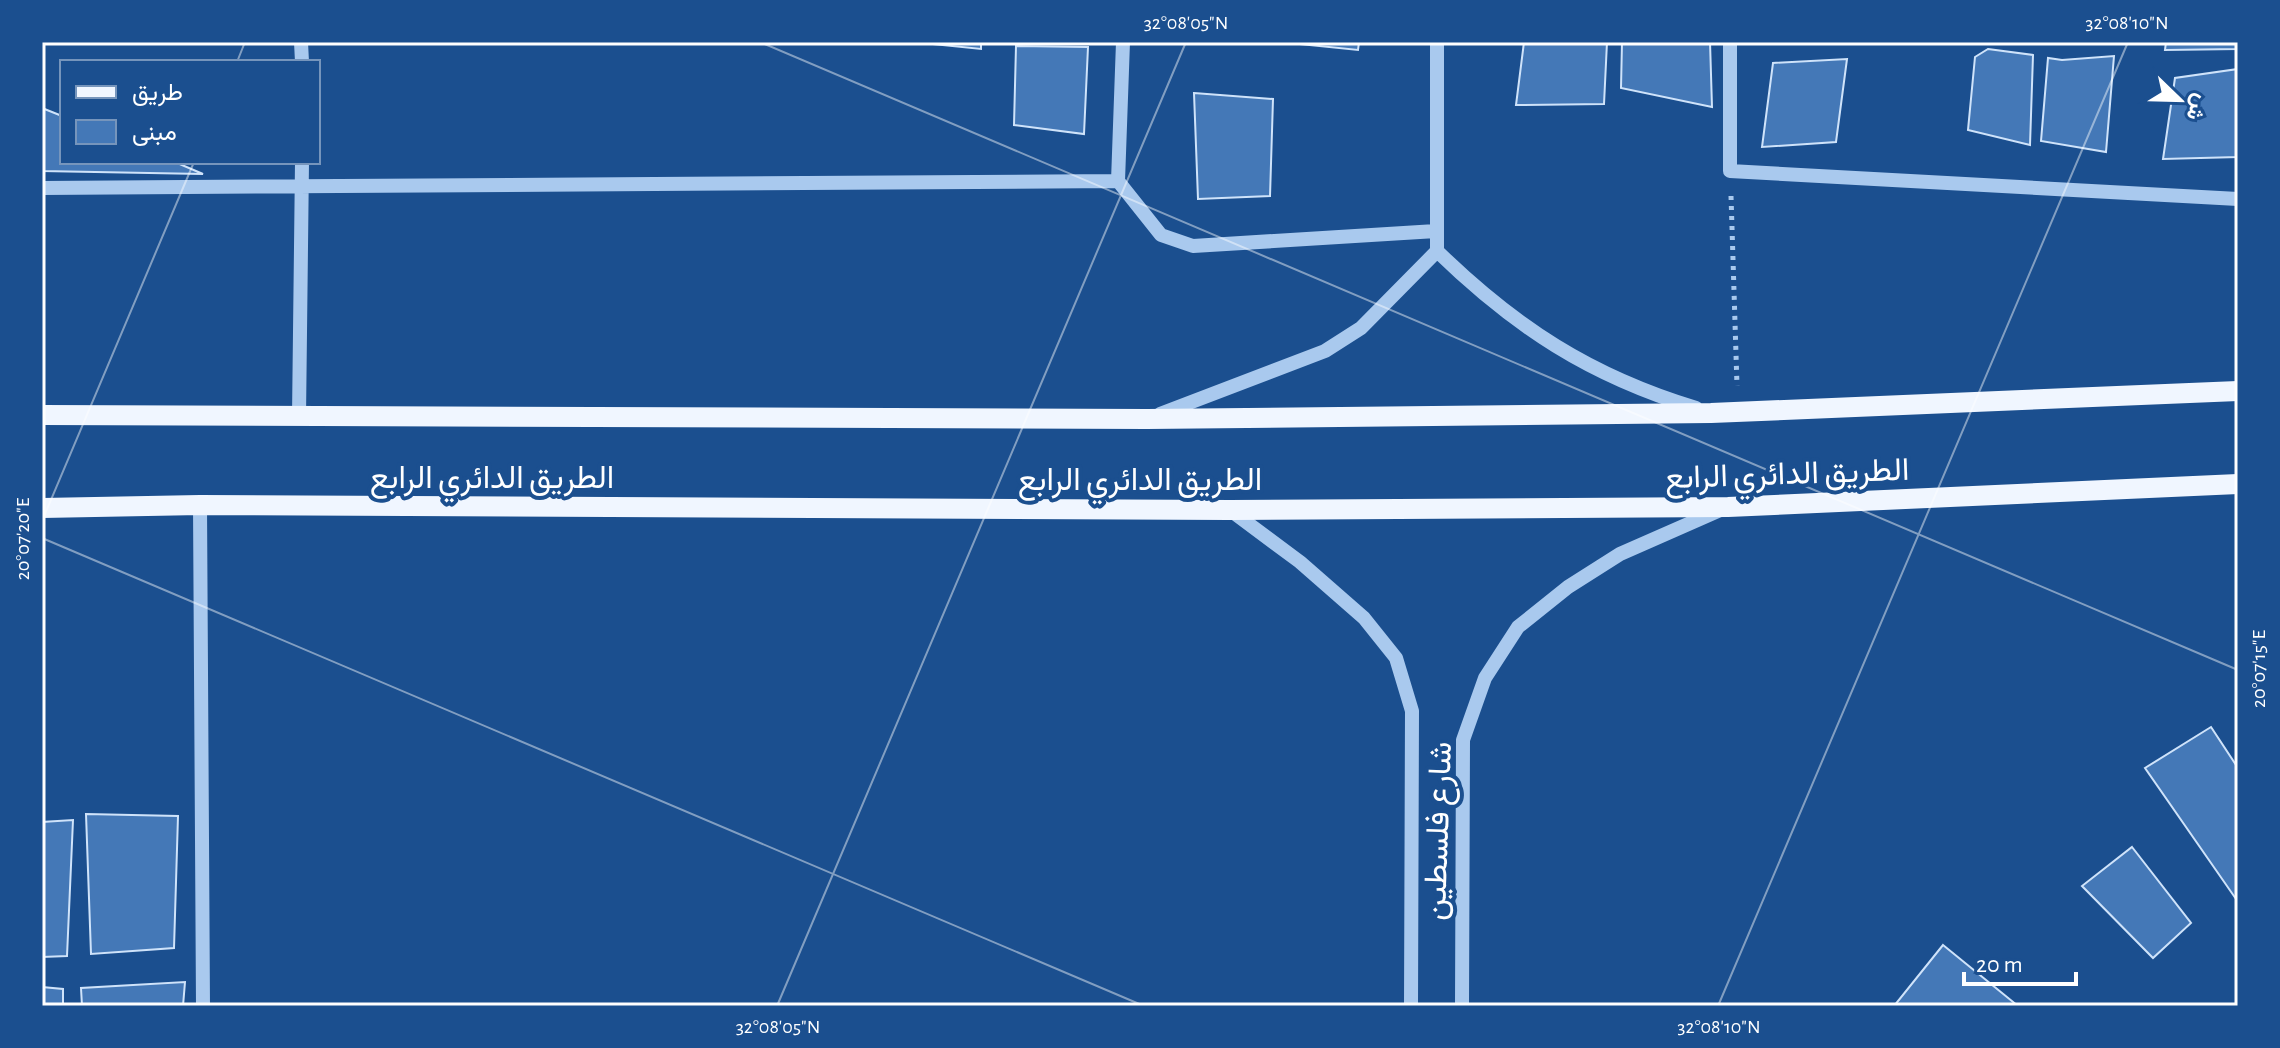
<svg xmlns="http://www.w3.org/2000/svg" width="2280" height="1048" font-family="'Alegreya Sans',Vazirmatn,sans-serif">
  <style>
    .building { fill: #4478b7; stroke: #cfe3fa; stroke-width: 2 }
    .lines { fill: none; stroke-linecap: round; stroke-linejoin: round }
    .path { stroke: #a9c9ee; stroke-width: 5; stroke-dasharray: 4 6; stroke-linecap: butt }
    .minor { stroke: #a9c9ee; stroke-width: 14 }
    .major { stroke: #f0f6ff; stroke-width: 20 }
    .ticks { fill: none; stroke: #fff; stroke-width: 2; stroke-opacity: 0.45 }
    .labels { text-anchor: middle; stroke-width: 8; stroke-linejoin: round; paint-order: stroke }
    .street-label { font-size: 32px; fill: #fff; stroke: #1b4f8f }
    .neatline { fill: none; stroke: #fff; stroke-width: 3 }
    .ticks-label { font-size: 20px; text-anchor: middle; fill: #fff }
  </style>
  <rect width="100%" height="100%" fill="#1b4f8f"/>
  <path class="building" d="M913,42H981V49Z
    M1280,42H1359L1358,50Z
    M1524,42H1607L1604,104L1516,105Z
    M1622,42H1710L1712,107L1621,88Z
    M2166,42H2238V49L2165,50Z
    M1016,46L1088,47L1084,134L1014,125Z
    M1988,49L2033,55L2030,145L1968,130L1975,57Z
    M2114,56L2106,152L2041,141L2048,58L2062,60Z
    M1847,59L1836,142L1762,147L1773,63Z
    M2238,69V157L2163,159L2175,78Z
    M1194,93L1273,99L1270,196L1198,199Z
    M42,108L62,116V162H175L203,174L42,171Z
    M2211,727L2238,768L2236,899L2145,768Z
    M86,814L178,816L174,948L91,954Z
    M73,820L67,956L42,957V822Z
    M2132,847L2191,923L2153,958L2082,886Z
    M1943,945L2018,1006H1894Z
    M185,982L183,1006H82L81,988Z
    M42,987L63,989V1006H42Z"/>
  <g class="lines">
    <path class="path" d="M1731,196L1737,386"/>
    <path class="minor" d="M301,42L302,62
      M1123,42L1118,181L1161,235L1193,246L1436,231
      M1437,42V251C1515,327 1590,376 1696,408
      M1730,42V171L2238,199
      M42,188L1118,181
      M1160,414L1325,351L1361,328L1437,251
      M299,417L302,162
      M200,505L203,1006
      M1230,510L1300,562L1364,618L1396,658L1412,711L1411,1006
      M1462,1006L1463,740L1485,678L1518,627L1568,587L1620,554L1720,510"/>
    <path class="major" d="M42,415L1147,419L1711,413L2238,391
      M42,508L200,505L1230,510L1728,507L2238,484"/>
  </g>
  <path class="ticks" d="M760,42L2238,670M237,62L245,42M42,521L194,162M42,538L1144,1006M777,1006L1186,42M1718,1006L2128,42"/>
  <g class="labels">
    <g class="street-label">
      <text transform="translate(1787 473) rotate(-2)" y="11">الطريق الدائري الرابع</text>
      <text x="492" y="488">الطريق الدائري الرابع</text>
      <text x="1140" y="490">الطريق الدائري الرابع</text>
      <text transform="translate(1437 831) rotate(-88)" y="11">شارع فلسطين</text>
    </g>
  </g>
  <rect width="2280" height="1048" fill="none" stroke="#1b4f8f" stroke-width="88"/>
  <rect x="60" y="60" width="260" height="104" fill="#1b4f8f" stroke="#7695bc" stroke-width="2"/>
  <rect x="76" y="86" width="40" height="12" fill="#f0f6ff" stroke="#7695bc" stroke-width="2"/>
  <text x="132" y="100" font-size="24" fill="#ffffff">طريق</text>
  <rect x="76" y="120" width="40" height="24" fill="#4478b7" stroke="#7695bc" stroke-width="2"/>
  <text x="132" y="140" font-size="24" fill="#ffffff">مبنى</text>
  <g transform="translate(2180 100) rotate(113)" stroke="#1b4f8f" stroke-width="6" paint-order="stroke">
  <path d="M0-6L14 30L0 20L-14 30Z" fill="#ffffff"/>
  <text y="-12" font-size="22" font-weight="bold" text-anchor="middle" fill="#ffffff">ش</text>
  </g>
  <path d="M1964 972v12h112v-12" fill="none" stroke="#ffffff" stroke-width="4"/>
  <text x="1976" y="972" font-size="24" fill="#ffffff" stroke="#1b4f8f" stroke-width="6" paint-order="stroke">20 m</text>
  <rect x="44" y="44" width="2192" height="960" class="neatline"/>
  <g class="ticks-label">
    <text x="1186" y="29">32°08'05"N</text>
    <text x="2127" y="29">32°08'10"N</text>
    <text transform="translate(22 539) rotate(-90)" y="7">20°07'20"E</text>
    <text transform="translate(2258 669) rotate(-90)" y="7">20°07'15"E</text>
    <text x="778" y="1033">32°08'05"N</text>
    <text x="1719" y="1033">32°08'10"N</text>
  </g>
</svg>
